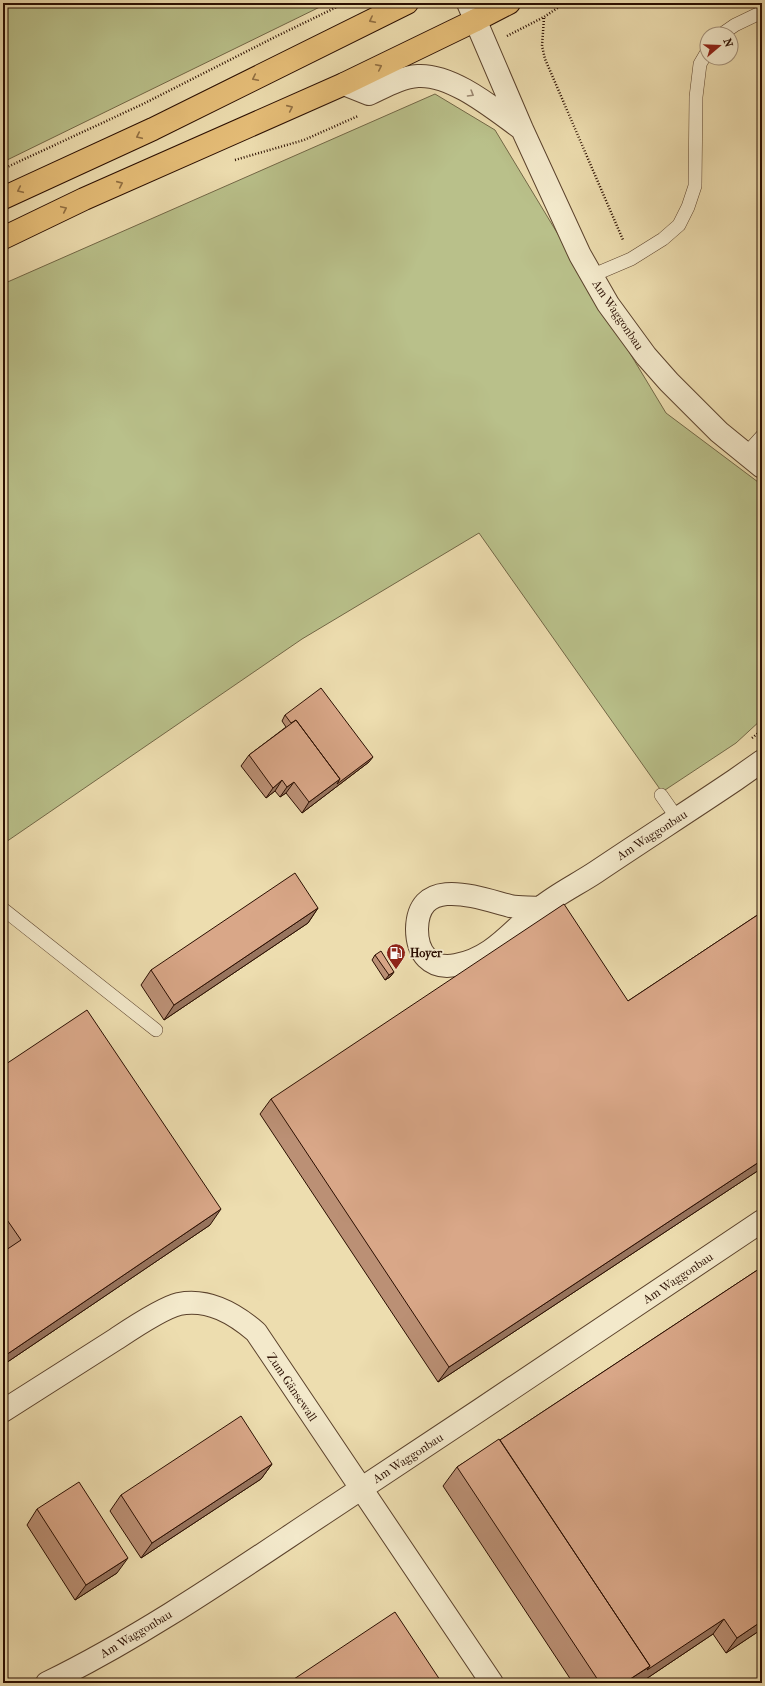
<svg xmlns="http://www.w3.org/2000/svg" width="765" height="1686" font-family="'IM FELL French Canon',serif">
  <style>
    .green { fill: #b9c08a; stroke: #726746 }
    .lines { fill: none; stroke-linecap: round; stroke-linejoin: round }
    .lane-casing { stroke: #5b422c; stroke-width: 14 }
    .street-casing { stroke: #5b422c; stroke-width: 24 }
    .primary-casing { stroke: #2a0e01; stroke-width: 24 }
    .highway-casing { stroke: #2a0e01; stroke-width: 24 }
    .path { stroke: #2a0e01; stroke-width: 2.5; stroke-dasharray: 1 2; stroke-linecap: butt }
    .lane { stroke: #f3e9cb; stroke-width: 13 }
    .street { stroke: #f3e9cb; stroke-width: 22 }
    .primary { stroke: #e6be78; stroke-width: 22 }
    .highway { stroke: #e6be78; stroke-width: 22 }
    .wall { fill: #bb9075; stroke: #2a0e01 }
    .shaded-wall { fill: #98755f; stroke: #2a0e01 }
    .building { fill: #d9a788; stroke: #2a0e01 }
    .oneway { stroke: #916f42 }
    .oneway2 { stroke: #998670 }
    .labels { text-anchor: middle; stroke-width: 3.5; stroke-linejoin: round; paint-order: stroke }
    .street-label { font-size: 12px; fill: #2a0e01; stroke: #f3e9cb }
    .poi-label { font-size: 12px; font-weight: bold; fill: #2a0e01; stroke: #f3e9cb; text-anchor: start }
  </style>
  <rect width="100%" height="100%" fill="#edddaf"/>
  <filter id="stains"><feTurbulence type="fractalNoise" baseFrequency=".005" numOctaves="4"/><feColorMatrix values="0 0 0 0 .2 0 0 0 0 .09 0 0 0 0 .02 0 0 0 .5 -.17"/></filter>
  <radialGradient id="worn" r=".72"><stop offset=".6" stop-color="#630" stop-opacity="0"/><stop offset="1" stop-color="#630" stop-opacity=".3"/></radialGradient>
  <path class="green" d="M3,3H328L3,162Z
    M435,94L495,130L666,413L762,485V719L736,743L662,792L479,533L302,639L3,844V284Z"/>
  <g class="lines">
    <defs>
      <path id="lane" d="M722,34L735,25L762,12
        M591,276L631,259L663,239L679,225L688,207L695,186L696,97L700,64L707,52
        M745,455L762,436
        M661,795L677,818
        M3,909L156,1030"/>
      <path id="street" d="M468,3L522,129L580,255L608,304L646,356L669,382L719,432L762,467
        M344,84L369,94C384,87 401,77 418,76C453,74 495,110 522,129
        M540,908C530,907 519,908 510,906C479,898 418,874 417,929C417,953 430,970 456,965C494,958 512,929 540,908C557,894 578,884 596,872C642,841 689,811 735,780L762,761
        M3,1411C41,1387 78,1363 116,1339C131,1329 162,1308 179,1304C209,1298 235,1314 256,1332L492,1683
        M47,1683C149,1633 241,1568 335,1506C478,1412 620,1316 762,1221"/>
      <path id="primary" d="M3,198L153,129L407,3
        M3,238L84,199L344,84L476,20"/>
      <path id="highway" d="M476,20L509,3"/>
    </defs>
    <use href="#lane" class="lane-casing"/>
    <use href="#street" class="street-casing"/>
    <use href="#primary" class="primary-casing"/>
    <use href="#highway" class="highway-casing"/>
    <path class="path" d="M544,18L542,46L545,59L623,240
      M507,36L544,17L565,3
      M235,160L304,140L358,116
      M3,169L143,104L275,37L345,3
      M752,738L762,730"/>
    <use href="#lane" class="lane"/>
    <use href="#street" class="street"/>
    <use href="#primary" class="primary"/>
    <use href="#highway" class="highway"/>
  </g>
  <path class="wall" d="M285,715L369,762L302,813L286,793L280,797L275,791L266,798L241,766L249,755L286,727L282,721Z
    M318,908L308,923L164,1020L141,985L151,970Z
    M762,912V1168L438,1382L260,1114L271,1099L628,1001Z
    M375,955L394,972L390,977L385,980L372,960Z
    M3,1066L210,1225L3,1365V1252L6,1250L3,1245Z
    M762,1267V1629L726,1653L713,1634L640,1683H573L443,1486L457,1467L500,1440Z
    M272,1464L261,1479L141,1558L110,1511L121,1495Z
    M37,1509L117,1573L75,1600L27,1525Z"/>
  <path class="shaded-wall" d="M373,757L369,762L302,813L309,802L340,779Z
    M282,780L275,791L266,798L273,788Z
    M294,782L286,793L280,797L287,787Z
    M318,908L308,923L164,1020L174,1005Z
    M394,972L390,977L385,980L389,975Z
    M762,1160V1168L438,1382L449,1367Z
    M221,1209L210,1225L3,1365V1357Z
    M272,1464L261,1479L141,1558L152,1543Z
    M128,1558L117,1573L75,1600L86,1585Z
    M724,1619L713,1634L640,1683H624Z
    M762,1621V1629L726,1653L737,1638Z"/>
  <path class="building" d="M321,688L373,757L337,784L340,779L296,720L291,723L285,715Z
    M296,720L340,779L309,802L294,782L287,787L282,780L273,788L249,755Z
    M295,873L318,908L174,1005L151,970Z
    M564,904L628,1001L762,912V1160L449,1367L271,1099Z
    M381,951L394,972L389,975L375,955Z
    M87,1010L221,1209L3,1357V1252L21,1240L3,1214V1066Z
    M762,1267V1621L737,1638L724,1619L647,1670L650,1666L500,1440Z
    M241,1416L272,1464L152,1543L121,1495Z
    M499,1439L650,1666L624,1683H600L457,1467Z
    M79,1482L128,1558L86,1585L37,1509Z
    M395,1612L442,1683H288Z"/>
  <defs><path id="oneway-chevron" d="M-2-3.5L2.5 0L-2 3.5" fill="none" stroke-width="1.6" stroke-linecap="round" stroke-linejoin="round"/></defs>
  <g class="oneway">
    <use href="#oneway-chevron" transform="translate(372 20) rotate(153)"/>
    <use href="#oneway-chevron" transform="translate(379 67) rotate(-26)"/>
    <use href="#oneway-chevron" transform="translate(255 78) rotate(154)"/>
    <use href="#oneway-chevron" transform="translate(290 108) rotate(-24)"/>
    <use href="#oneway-chevron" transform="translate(139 136) rotate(155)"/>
    <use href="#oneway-chevron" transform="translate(120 184) rotate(-24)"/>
    <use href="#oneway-chevron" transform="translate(20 190) rotate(155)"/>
    <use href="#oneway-chevron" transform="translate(64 209) rotate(-25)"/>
  </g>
  <use class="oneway2" href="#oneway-chevron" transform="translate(471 94) rotate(31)"/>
  <defs>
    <symbol id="fuel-pin" viewBox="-11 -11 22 30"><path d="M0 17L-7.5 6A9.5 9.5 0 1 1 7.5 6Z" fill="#8f2418" stroke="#f3e9cb"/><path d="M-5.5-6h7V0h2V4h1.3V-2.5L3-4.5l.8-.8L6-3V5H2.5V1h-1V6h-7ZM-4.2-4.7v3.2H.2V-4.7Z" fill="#fff"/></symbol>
  </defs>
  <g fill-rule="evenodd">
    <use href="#fuel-pin" x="385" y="942" width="22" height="30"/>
  </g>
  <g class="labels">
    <g class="street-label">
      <text transform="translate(618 315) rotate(56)" y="4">Am Waggonbau</text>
      <text transform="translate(652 835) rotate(-33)" y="4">Am Waggonbau</text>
      <text transform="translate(678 1278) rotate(-34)" y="4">Am Waggonbau</text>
      <text transform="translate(292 1387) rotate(56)" y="4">Zum Gänsewall</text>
      <text transform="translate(408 1458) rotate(-33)" y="4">Am Waggonbau</text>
      <text transform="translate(136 1634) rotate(-31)" y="4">Am Waggonbau</text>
    </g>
    <g class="poi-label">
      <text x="410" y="957">Hoyer</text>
    </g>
  </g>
  <rect width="765" height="1686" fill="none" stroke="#edddaf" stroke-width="16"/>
  <rect x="4" y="4" width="757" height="1678" fill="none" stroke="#2a0e01" stroke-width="2"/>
  <rect x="8" y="8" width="749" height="1670" fill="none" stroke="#2a0e01"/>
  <g transform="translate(719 46) rotate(71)"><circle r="19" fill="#f3e9cb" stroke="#a3917a"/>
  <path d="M0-3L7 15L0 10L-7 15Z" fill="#8f2418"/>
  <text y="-6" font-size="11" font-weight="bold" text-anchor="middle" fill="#2a0e01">N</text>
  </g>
  <rect width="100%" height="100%" filter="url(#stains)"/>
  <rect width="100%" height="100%" fill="url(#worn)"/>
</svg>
